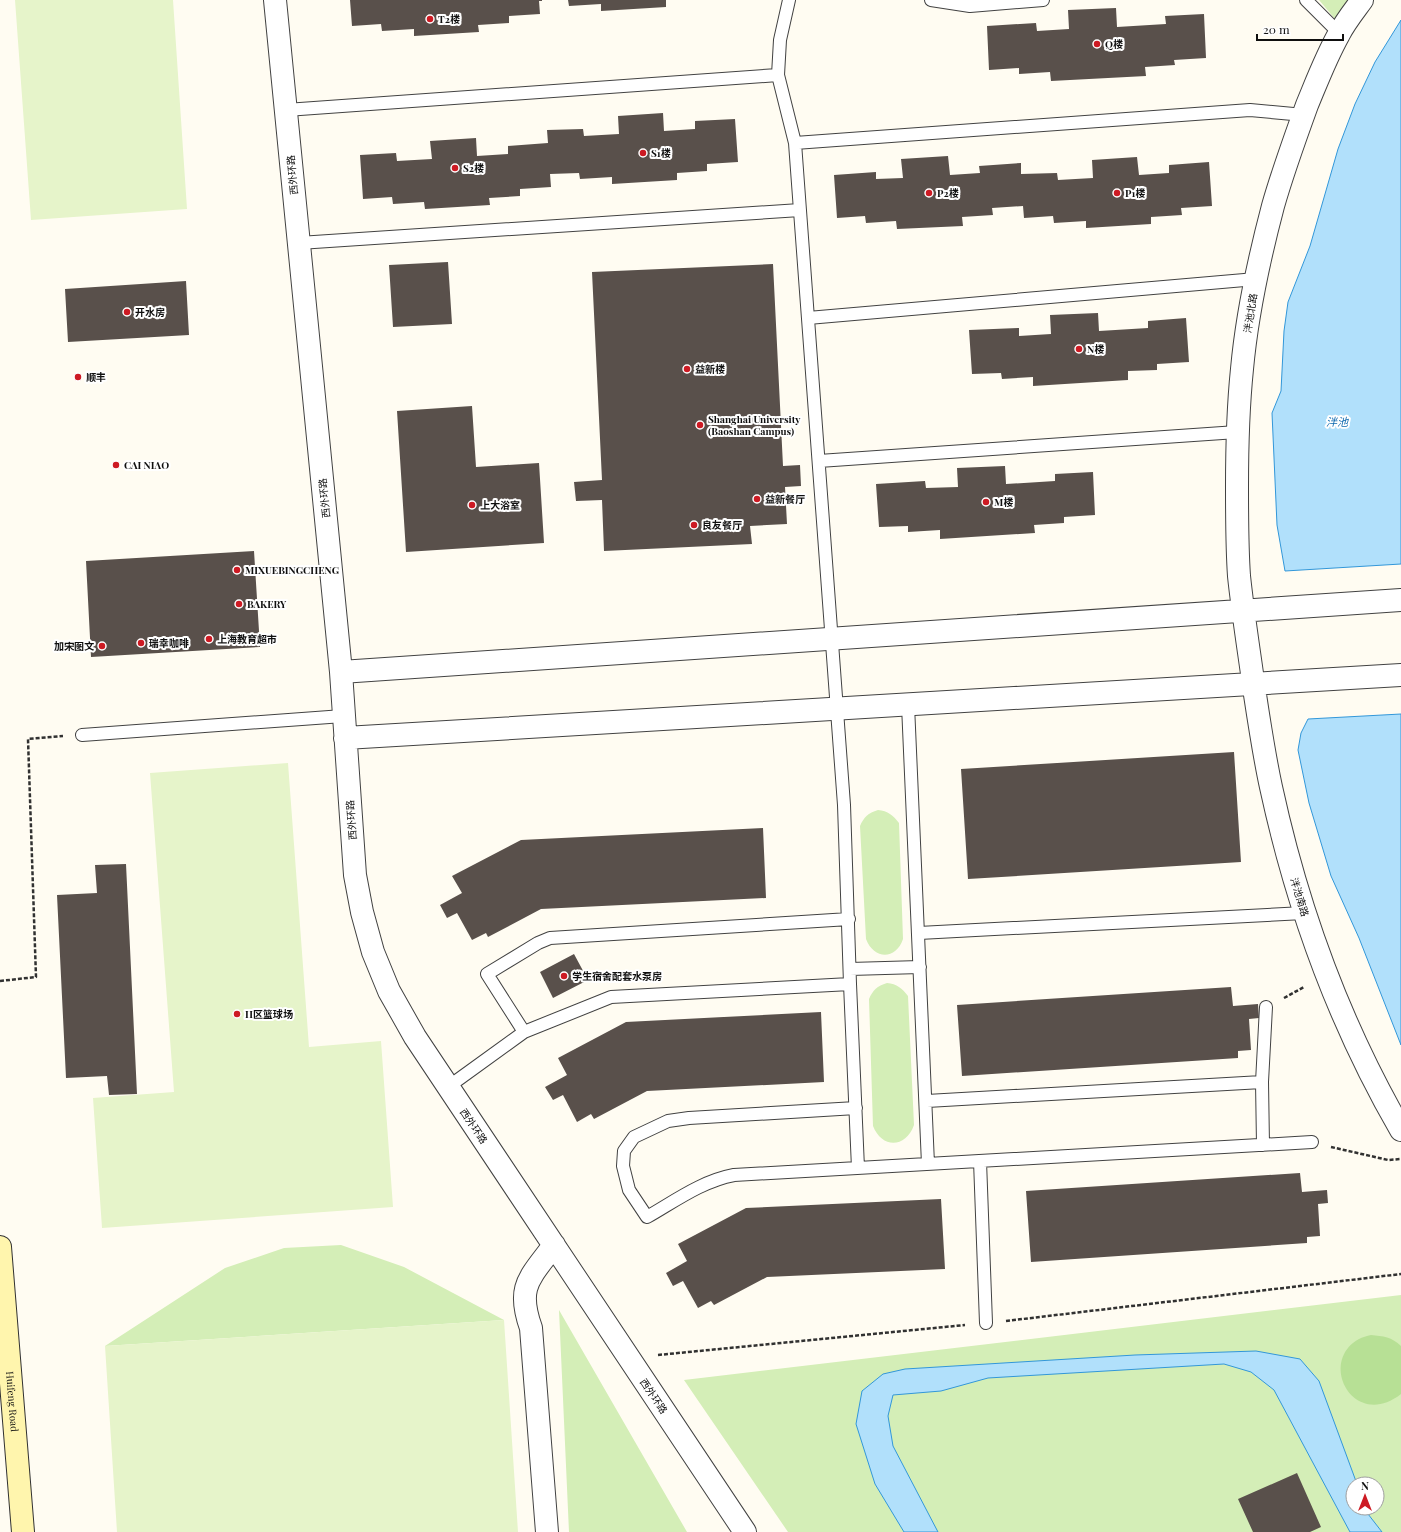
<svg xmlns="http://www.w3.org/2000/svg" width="1401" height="1532" font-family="'Playfair Display','Noto Sans SC',serif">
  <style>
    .green { fill: #d4eeb7; fill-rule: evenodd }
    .forest { fill: #b7e095 }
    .pitch { fill: #e6f4ca }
    .water { fill: #b1e0fb; stroke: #3297d9 }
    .building { fill: #59504b }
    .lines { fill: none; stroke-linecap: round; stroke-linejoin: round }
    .lane-casing { stroke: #424242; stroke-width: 14 }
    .street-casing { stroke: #424242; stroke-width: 24 }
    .secondary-casing { stroke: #313131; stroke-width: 24 }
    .path { stroke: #313131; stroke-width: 2.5; stroke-dasharray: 4 2; stroke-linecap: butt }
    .lane { stroke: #fff; stroke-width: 12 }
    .street { stroke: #fff; stroke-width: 22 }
    .secondary { stroke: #fff5ad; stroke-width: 22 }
    .poi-dot { fill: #cd1a23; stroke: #fff; stroke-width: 1.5 }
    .labels { text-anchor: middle; stroke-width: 4; stroke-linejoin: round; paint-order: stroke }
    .poi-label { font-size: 10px; font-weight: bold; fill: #0f0f0f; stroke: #fff; text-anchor: start }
    .street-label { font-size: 10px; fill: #0f0f0f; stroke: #fff }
    .water-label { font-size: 11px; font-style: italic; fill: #0c68ae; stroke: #fff }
  </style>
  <rect width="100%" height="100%" fill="#fffcf2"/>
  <path class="green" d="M1319,0H1350L1335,19Z
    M878,810C888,811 893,815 899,823L903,939C896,960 874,960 866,939L860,826C864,817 868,813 878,810Z
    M887,983C897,984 902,988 908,996L914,1125C906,1148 882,1149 873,1126L869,999C873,990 877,986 887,983Z
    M341,1245L404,1267L504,1320L105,1346L225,1268L284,1248Z
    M1401,1295V1532H788L684,1380ZM1353,1484H1377V1508H1353Z
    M559,1310L687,1532H569Z"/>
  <path class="forest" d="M1371,1335C1383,1336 1392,1337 1401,1346V1394C1354,1431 1317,1362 1359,1339C1362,1337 1367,1336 1371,1335Z"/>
  <path class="pitch" d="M15,0H173L187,209L31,220Z
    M288,763L309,1047L381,1041L393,1207L102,1228L93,1098L174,1092L150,773Z
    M504,1320L518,1532H117L105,1346Z"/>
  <path class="water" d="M1401,20V564L1285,571L1277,525L1272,413L1281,391L1284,331L1288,302L1310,246L1338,149L1355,104L1375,62Z
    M1401,714V1045L1359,938L1331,876L1309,803L1298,750L1301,733L1308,719Z
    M1256,1351L1300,1359L1319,1381L1357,1484H1353V1508H1365L1368,1514L1382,1532H1350L1274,1390L1251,1372L1224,1364L988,1378L941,1391L893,1395L888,1416L893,1446L938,1532H904L875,1484L856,1424L862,1391L883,1374L905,1369L1135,1355Z"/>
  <path class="building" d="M350,0H542V1H539L540,14L509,16V23L478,25L479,32L414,36V29L382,31L381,24L352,26Z
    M568,0H666V7L601,11V4L569,6Z
    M1116,8L1117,27L1166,24L1165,16L1204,14L1206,58L1174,60L1175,65L1145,67L1146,76L1051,81L1050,72L1019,74V68L989,70L987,26L1036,23L1037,31L1069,29L1068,10Z
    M663,113L664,131L695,129V121L735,119L738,162L707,164V171L677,173V180L612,184V177L580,179L579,173L550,174L551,187L520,189V196L489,198L490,205L425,209L424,202L393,204L392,197L363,199L360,155L396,153L397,161L432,159L430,141L476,138L477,156L508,154V146L548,143L547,130L583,129L584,136L619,134L618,116Z
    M948,156L950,175L980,173L979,166L1021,163V174L1057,173L1058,180L1093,178L1092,160L1137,157L1139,175L1169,173V165L1209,162L1212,206L1181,208L1182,215L1151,217V224L1086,228V221L1054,223L1053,216L1024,218L1023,206L992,208L993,215L962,217L963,226L897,229L896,221L866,223L865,216L837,218L834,175L876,172V179L903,178L901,159Z
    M448,262L452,324L393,327L389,265Z
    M773,264L783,466L800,465L801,486L785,487L787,524L750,526L752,544L604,551L602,500L576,501L574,482L602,480L592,272Z
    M186,281L189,335L68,342L65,289Z
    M1098,313L1099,331L1148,328V321L1186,318L1189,362L1157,364V370L1128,371V380L1033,386V377L1002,379L1001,373L972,374L969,330L1019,328V336L1051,334L1050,315Z
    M472,406L476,467L539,463L544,543L406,552L397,411Z
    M1005,466L1006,484L1055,481V474L1093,472L1095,515L1064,517V523L1034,525L1035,533L940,539V530L908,532V526L879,527L876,484L925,481L926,488L958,487L957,468Z
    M254,551L260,647L91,657L86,561Z
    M1234,752L1241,862L968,879L961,769Z
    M763,828L766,898L541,909L488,937L486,933L472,940L457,913L447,918L440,905L462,893L452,876L521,840Z
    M126,864L137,1094L109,1095L107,1076L66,1078L57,895L97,893L95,865Z
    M574,954L588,980L553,998L540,972Z
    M1231,987L1233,1006L1258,1004L1259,1018L1249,1019L1251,1050L1238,1051V1058L962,1076L957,1005Z
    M821,1012L824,1082L647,1091L594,1119L591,1114L577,1122L563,1095L553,1100L545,1087L567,1075L558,1058L626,1022Z
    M1300,1173L1302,1192L1327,1190L1328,1203L1318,1204L1320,1236L1307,1237V1243L1031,1262L1026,1191Z
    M941,1199L945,1269L767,1277L714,1305L711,1301L698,1308L683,1281L673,1286L666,1273L687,1261L678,1244L746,1208Z
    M1297,1473L1321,1527L1310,1532H1253L1238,1499Z"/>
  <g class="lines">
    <defs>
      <path id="lane" d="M789,0L780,40L778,75L795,143L844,805L850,984L858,1168
        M931,0L970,6L1043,0
        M1306,0L1339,33
        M286,110L778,75
        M795,143L1250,110L1304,115
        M299,243L800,210
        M808,318L1256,279
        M819,461L1237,432
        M908,705L928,1164
        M82,735L343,716
        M849,919L550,938L538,943L487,974L524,1032L611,997L850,984
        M919,933L1304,913
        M850,969L920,967
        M1262,1082L1266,1007
        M448,1087L524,1032
        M927,1101L1262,1082L1263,1145
        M856,1108L689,1118L668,1121L634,1137L624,1151L623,1166L629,1190L647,1217C675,1201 702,1181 734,1175L1312,1142
        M980,1161L986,1323"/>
      <path id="street" d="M275,0L341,672L355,875L362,912L373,952L389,991L415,1037L745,1532
        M1362,0C1354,11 1345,22 1339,34C1326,57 1317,81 1307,105C1295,138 1283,171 1273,206C1259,259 1247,314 1242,369C1238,408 1237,448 1237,487C1237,517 1237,547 1239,576C1243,614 1249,651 1254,688C1259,721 1264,755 1271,787C1297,907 1339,1023 1401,1130
        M341,672L1401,600
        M345,738L1401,675
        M547,1532L531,1328C516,1286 530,1278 554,1245"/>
      <g id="secondary">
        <path id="s1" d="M0,1247L23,1532"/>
      </g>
    </defs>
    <use href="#lane" class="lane-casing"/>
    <use href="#street" class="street-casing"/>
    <use href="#secondary" class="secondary-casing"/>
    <path class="path" d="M0,981L36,977L28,739L63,736
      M1284,998L1304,987
      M1331,1147L1388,1160L1401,1159
      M1006,1321L1401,1274
      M658,1355L965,1325"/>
    <use href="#lane" class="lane"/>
    <use href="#street" class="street"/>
    <use href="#secondary" class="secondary"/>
  </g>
  <g class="poi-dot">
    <circle cx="430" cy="19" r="4"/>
    <circle cx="1097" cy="44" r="4"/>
    <circle cx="643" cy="153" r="4"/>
    <circle cx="455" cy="168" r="4"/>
    <circle cx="929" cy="193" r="4"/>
    <circle cx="1117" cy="193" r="4"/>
    <circle cx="127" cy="312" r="4"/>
    <circle cx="1079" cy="349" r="4"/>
    <circle cx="687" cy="369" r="4"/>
    <circle cx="78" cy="377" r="4"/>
    <circle cx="700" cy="425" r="4"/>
    <circle cx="116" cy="465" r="4"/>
    <circle cx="757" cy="499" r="4"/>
    <circle cx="986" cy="502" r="4"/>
    <circle cx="472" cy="505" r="4"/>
    <circle cx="694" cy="525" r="4"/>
    <circle cx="237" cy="570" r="4"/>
    <circle cx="239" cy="604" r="4"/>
    <circle cx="209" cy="639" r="4"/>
    <circle cx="141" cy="643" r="4"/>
    <circle cx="102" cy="646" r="4"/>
    <circle cx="564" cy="976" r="4"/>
    <circle cx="237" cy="1014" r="4"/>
  </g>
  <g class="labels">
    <g class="poi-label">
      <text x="438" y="23">T2楼</text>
      <text x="1105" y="48">Q楼</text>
      <text x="651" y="157">S1楼</text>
      <text x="463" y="172">S2楼</text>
      <text x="937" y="197">P2楼</text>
      <text x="1125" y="197">P1楼</text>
      <text x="135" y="316">开水房</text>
      <text x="1087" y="353">N楼</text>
      <text x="695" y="373">益新楼</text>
      <text x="86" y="381">顺丰</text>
      <text x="708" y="423">Shanghai University<tspan x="708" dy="12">(Baoshan Campus)</tspan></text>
      <text x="124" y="469">CAI NIAO</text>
      <text x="765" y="503">益新餐厅</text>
      <text x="994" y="506">M楼</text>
      <text x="480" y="509">上大浴室</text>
      <text x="702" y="529">良友餐厅</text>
      <text x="245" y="574">MIXUEBINGCHENG</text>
      <text x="247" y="608">BAKERY</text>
      <text x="217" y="643">上海教育超市</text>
      <text x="149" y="647">瑞幸咖啡</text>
      <text x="94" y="650" text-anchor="end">加宋图文</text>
      <text x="572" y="980">学生宿舍配套水泵房</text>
      <text x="245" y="1018">H区篮球场</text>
    </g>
    <g class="street-label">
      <text transform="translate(292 175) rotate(-95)" y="4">西外环路</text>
      <text transform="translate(1250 313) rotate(-81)" y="4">泮池北路</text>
      <text transform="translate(324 498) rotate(-96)" y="4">西外环路</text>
      <text transform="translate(351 820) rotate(-94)" y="4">西外环路</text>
      <text transform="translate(1300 897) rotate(73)" y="4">泮池南路</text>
      <text transform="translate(474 1126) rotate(56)" y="4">西外环路</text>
      <text transform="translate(654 1396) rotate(56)" y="4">西外环路</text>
      <text dy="4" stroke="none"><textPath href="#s1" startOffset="155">Huifeng Road</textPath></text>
    </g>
    <g class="water-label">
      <text x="1337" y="426">泮池</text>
    </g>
  </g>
  <g transform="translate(1365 1496)"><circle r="19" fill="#ffffff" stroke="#9f9f9f"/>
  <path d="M0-3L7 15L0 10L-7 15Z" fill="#cd1a23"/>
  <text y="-6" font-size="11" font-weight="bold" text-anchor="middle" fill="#0f0f0f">N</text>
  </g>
  <path d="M1257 34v6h86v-6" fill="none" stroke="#0f0f0f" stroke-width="2"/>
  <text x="1263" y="34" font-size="12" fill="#0f0f0f" stroke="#ffffff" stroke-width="3" paint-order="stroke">20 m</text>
</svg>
